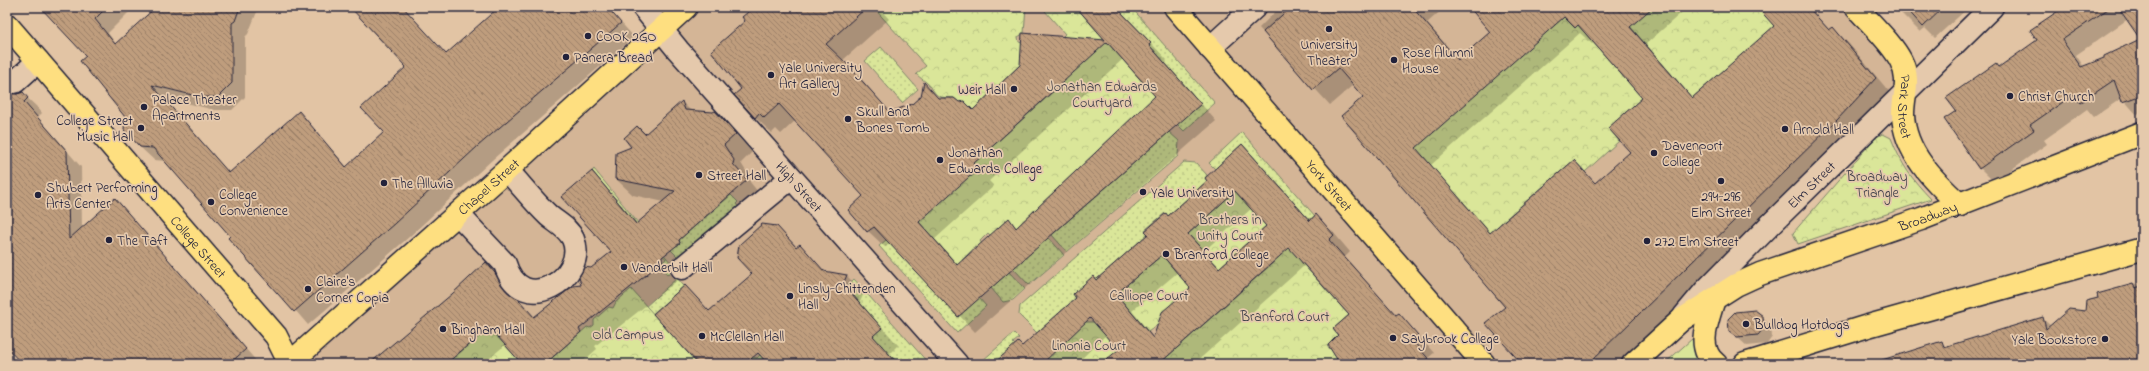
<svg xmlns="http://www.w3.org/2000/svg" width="2149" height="371" font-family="'Indie Flower',sans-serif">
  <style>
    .built { fill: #d4b596 }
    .grass { fill: url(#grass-dots); stroke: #7e846a }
    .park { fill: url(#park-crowns); stroke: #7e846a }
    .garden { fill: #dae699; stroke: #7e846a }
    .shadow { fill: #0003; fill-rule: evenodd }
    .building { fill: url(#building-back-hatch); stroke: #22223b; fill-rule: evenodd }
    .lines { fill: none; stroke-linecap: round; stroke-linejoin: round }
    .minor-casing { stroke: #22223b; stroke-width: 25 }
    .major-casing { stroke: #22223b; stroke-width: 25 }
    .minor { stroke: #e5c9ac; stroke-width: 22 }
    .major { stroke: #fedf80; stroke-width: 22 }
    .poi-dot { fill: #22223b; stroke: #e5c9ac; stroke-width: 1.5 }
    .labels { text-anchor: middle; stroke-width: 3.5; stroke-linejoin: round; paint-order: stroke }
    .poi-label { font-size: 14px; fill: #22223b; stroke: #e5c9ac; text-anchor: start }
    .park-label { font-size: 14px; fill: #3e3f49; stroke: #e5c9ac }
    .street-label { font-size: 14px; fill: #22223b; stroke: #e5c9ac }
  </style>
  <defs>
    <pattern id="grass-dots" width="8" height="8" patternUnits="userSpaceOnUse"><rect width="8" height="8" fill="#dae699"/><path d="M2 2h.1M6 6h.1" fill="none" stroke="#bbc585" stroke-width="1.8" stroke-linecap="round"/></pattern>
    <pattern id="park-crowns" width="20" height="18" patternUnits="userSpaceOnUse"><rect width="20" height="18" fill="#dae699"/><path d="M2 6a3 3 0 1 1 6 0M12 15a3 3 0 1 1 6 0" fill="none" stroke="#bbc585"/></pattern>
    <pattern id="building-back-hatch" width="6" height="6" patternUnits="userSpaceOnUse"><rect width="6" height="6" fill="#bf9d7d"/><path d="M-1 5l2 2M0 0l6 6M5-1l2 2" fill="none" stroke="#9b8068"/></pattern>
  </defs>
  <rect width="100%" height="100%" fill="#e2c4a4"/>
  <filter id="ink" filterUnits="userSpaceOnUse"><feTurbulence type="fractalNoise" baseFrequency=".025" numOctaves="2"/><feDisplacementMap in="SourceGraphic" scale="8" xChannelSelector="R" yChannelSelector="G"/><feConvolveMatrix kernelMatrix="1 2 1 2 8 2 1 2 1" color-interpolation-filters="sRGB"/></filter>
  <g filter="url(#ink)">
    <path class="built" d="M686,7H1856L1906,77L1633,364H290Z"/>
    <path class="grass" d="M1116,7H1131L1215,103L1184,131L1177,124L1201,104L1149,45L1151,43Z
      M881,47L918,89L902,103L865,61Z
      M1169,132L1179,141L1178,156L1067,252L1052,235Z
      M1242,132L1315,216L1309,220L1242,144L1215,169L1209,163Z
      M1184,162L1196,163L1207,175L1205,178L1207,181L1168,216L1165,213L1145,230L1148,234L1096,280L1093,277L1073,294L1076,298L1037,333L1019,315L1020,306Z
      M594,169L675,268L668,275L659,265L666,259L592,171Z
      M731,195L738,202L736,204L741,210L683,262L664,243H673L677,246L680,243L679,240Z
      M1048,237L1064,255L1029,285L1013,268Z
      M886,240L979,298L986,306L957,333L879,246Z
      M1009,272L1025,289L1013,300L1003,302L991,288Z
      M677,278L684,286L650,316L644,308Z
      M854,279L929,364H890L873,336L881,328L846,287Z
      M1014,333L1019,338L1013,343L1015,345L996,364H984L982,361Z"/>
    <path class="park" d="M873,7H1026L1024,33L1018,37L1019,42L1024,44V61L973,110L964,101L959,102L954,98C940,97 938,99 931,87C928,83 920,78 916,74L926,66Z
      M1045,7H1076L1164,106L1148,103L1016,228L1009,219L991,236L988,233L980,241L982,244L977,249L975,247L962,260L977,276L972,281L914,217L966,172L971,177L978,170L973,164L1066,80L1055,68L1061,67L1063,36L1065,34L1045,11Z
      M1653,7H1757L1782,20L1692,98L1628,24L1645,9L1648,11Z
      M1564,17L1575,28L1578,25L1642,98L1609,128L1619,141L1585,172L1574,160L1501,223L1493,237L1414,147Z
      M1883,134L1891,138C1902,166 1911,178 1931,199L1798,244L1793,233L1876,137Z
      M1235,191L1266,226L1219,268L1188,234Z
      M1289,234L1302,263L1349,315L1333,329L1338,336L1327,346L1332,350L1373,364L1345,360L1340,364H1159L1274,262Z
      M1162,255L1196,295L1148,332L1116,294Z
      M631,289L698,364H545L587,327L590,328L594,325V320L609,307L613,308L616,302Z
      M1085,322H1094L1123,356L1113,363L1108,358L1101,364H1046L1044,361Z
      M489,327L522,364H433L456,356Z
      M760,355L768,364H746L753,357L757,358Z"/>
    <path class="garden" d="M1693,338L1700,363L1664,364Z"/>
    <path class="shadow" d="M41,7H134L108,33L116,44L157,7H259L248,34L245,37V97L232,110H214L163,97L230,174L299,112L347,167L386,132L407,67L357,7H403L446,55L501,7H607L634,37L492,160L409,237L308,325L166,161L154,160L140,147L126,117L87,56Z
      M755,7H878L889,19L842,61L891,113L913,105L922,97L925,84L939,99L973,111L1107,41L1078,7H1117L1167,60L1165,62L1216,121L975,332L891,243L885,247L868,231L865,196L796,120L781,134L776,129L772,133L755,117L742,89L747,21ZM1123,59L1156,96L1017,228L1009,220L958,265L935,239L994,186L989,181Z
      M1280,7H1445L1427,23L1459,60L1492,32L1470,7H1688L1646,44L1693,99L1775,26L1758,7H1809L1830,31L1833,28L1849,44L1892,95L1853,136L1620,364H1523L1506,307L1365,98L1353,85L1330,105L1259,28ZM1580,33L1592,44L1594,42L1644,98L1631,153L1596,184L1574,161L1491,233L1431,165Z
      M1895,7H1969L1935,38L1925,28L1920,32Z
      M2066,7H2142V113L2137,115L2122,98L2094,117L2087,109L2044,140L2047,144L1994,182L1980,168L1957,112L1999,68L2039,40ZM2128,19L2142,39L2106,59L2084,67L2076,55Z
      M7,70L20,88L17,94L22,93L37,107L42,113L38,117L81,167L82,228L115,200L259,364H12L18,358L7,346Z
      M682,102L691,111L715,112L752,152L741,163L750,178V182L763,198L679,274V279L595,346L597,349L580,364H523L506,344L483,364H371L452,295L486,263L535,318L582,286L612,252L592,172L638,224L664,202L633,195L616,179L633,147Z
      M1242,146L1311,221L1316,216L1333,232L1350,252L1345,257L1397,316L1399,314L1434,353L1428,358L1434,364H1341L1339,335L1350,315L1305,265L1194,364H1102L1119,350L1106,335L1076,364H997L1022,347L1169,217L1209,181ZM1252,208L1267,226L1220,268L1204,251ZM1178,272L1191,288L1154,338L1132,311Z
      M777,227L797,247L800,245L825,272L847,276L864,293L860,302L898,345L889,354L898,364H699L685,286L710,312L753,274Z
      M2142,282V364H1873L1942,342L1946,347L2042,318L2051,326L2086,312L2099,299L2098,295Z
      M1762,317L1771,326L1772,337L1767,344L1747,346L1730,331Z
      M930,361L933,364H927Z"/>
    <path class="building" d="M40,7H107L95,19L115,44L156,7H240L235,21L232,23V83L218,97H200L152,85L229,173L299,111L346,167L384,132L361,108L406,67L350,7H403L446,54L499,7H607L621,23L478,146L395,223L294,312L228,238L230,236L153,148L140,147L124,130L125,117L80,61L86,56Z
      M754,7H867L826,44L847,64L890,112L912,104L921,96L924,82L938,98H954L959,102L964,101L973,110L1020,65L1022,33L1105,40L1076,7H1116L1151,43L1149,45L1201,104L958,317L874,227L867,232L848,210L863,196L779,104L764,118L759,113L755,118L734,95L741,89L711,51L745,21L742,17ZM1107,42L1155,96L1016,228L1009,218L957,265L919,222L978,169L973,164Z
      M1291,7H1412L1458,60L1490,32L1469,7H1653L1630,27L1692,98L1774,26L1757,7H1808L1829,30L1833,27L1876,78L1837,120L1588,364H1522L1485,323L1505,307L1341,116L1363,97L1338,68L1313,90L1263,32ZM1564,17L1575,28L1578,25L1642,98L1608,128L1630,152L1595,183L1574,160L1490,233L1416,148Z
      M1905,7H1944L1923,27Z
      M2064,7H2111L2062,40L2081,67L2104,58V56L2140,39L2118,7H2142V95L2122,102L2114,80L2080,103L2073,95L2030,125L2034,130L1979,169L1944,119L1956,111L1946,98L1996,63L1999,67L2037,40L2030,30Z
      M7,91L17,94L23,92L28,98L24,102L67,151L69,239L115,198L246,349L229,364H22L7,348Z
      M682,101L685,110L713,112L715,111L736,134L724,145L734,160L733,164L747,180L679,240L680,243L662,257V262L579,329L581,332L545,364H522L489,327L446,364H369L452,294L486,262L495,273L506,290L518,299L534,317L573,286L581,285L579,277L584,267L591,268L611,252L561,197L592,171L636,224L675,191L615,179L616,153L631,147L624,138L637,126L645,134Z
      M1242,144L1310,221L1316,214L1334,235L1329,240L1396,315L1399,313L1418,335L1412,340L1433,364H1340L1328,345L1338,335L1333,329L1349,315L1289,248L1159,364H1101L1118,350L1090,318L1042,364H993L1018,342L1022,346L1076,298L1073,294L1093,276L1096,280L1148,234L1145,231L1166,213L1168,216L1207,181L1205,178ZM1235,191L1266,226L1219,268L1188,234ZM1162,255L1190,288L1162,312L1153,338L1116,294Z
      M762,224L777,226L796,247L800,244L824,271L847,275L843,284L882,328L873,336L898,364H768L758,353L745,364H698L653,314L685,285L709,311L752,274L737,258L739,245Z
      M2133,284L2135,288L2142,286V364H1883L1882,360L1942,341L1944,347L2043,317L2046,329L2069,309L2085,311L2086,301L2098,298L2097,294Z
      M1755,310L1763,316L1764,328L1758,335L1737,337L1729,331L1728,319L1735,312Z"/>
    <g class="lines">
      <defs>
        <g id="minor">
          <path id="s1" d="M643,7L678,50L957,364"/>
          <path d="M1210,48L1255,7"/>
          <path d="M15,82L38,61"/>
          <path d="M458,214L505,264C522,320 589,276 573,239C568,228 557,223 549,216C534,202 521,185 507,170"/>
          <path d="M682,268L791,178"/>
          <path id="s2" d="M1684,316L1705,291L1771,224L1992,7"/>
        </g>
        <g id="major">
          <path id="s3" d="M1175,7L1484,364"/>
          <path id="s4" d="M1856,7C1869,22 1892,43 1901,61C1911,81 1903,94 1903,114C1904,152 1934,181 1960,205"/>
          <path id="s5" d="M7,25L276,336L290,364"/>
          <path d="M1714,299C1708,320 1695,348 1716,364"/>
          <path id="s6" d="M289,364L507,170L686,7"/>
          <path id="s7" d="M1633,364L1681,320L1736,285L1760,274L1921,219L2142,133"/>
          <path d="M1745,364L1868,326L2142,249"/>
        </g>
      </defs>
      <use href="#minor" class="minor-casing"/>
      <use href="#major" class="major-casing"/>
      <use href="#minor" class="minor"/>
      <use href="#major" class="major"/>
    </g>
  </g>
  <g class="poi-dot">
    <circle cx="1329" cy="29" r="4"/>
    <circle cx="588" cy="36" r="4"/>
    <circle cx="566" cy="57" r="4"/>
    <circle cx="1394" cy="60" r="4"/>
    <circle cx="771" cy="75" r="4"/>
    <circle cx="1014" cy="89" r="4"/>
    <circle cx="2010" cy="96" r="4"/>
    <circle cx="144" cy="107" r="4"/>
    <circle cx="848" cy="119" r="4"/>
    <circle cx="141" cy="128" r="4"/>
    <circle cx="1785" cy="129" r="4"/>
    <circle cx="1654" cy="153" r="4"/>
    <circle cx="940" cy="160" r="4"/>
    <circle cx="699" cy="175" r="4"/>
    <circle cx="1721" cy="181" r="4"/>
    <circle cx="384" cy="183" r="4"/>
    <circle cx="1143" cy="192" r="4"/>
    <circle cx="38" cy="195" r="4"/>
    <circle cx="211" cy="202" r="4"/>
    <circle cx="109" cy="240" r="4"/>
    <circle cx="1647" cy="241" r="4"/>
    <circle cx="1166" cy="254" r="4"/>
    <circle cx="624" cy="267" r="4"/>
    <circle cx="308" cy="289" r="4"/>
    <circle cx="790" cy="296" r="4"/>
    <circle cx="1746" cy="324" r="4"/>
    <circle cx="443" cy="329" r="4"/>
    <circle cx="702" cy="336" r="4"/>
    <circle cx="1393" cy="338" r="4"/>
    <circle cx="2105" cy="339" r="4"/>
  </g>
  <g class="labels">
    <g class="poi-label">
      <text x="596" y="41">COOK 2GO</text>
      <text x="1329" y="49" text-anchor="middle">University<tspan x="1329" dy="16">Theater</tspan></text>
      <text x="1402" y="57">Rose Alumni<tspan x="1402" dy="16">House</tspan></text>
      <text x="574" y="62">Panera Bread</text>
      <text x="779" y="72">Yale University<tspan x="779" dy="16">Art Gallery</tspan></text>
      <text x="1006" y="94" text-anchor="end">Weir Hall</text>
      <text x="2018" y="101">Christ Church</text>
      <text x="152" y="104">Palace Theater<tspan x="152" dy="16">Apartments</tspan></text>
      <text x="856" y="116">Skull and<tspan x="856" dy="16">Bones Tomb</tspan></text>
      <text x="133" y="125" text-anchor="end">College Street<tspan x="133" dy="16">Music Hall</tspan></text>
      <text x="1793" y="134">Arnold Hall</text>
      <text x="1662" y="150">Davenport<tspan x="1662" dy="16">College</tspan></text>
      <text x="948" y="157">Jonathan<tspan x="948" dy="16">Edwards College</tspan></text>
      <text x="707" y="180">Street Hall</text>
      <text x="392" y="188">The Alluvia</text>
      <text x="46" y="192">Shubert Performing<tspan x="46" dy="16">Arts Center</tspan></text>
      <text x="1151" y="197">Yale University</text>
      <text x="219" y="199">College<tspan x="219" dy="16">Convenience</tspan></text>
      <text x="1721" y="201" text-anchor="middle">294-296<tspan x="1721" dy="16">Elm Street</tspan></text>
      <text x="117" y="245">The Taft</text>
      <text x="1655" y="246">272 Elm Street</text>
      <text x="1174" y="259">Branford College</text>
      <text x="632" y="272">Vanderbilt Hall</text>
      <text x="316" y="286">Claire's<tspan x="316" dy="16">Corner Copia</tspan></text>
      <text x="798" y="293">Linsly-Chittenden<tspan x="798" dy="16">Hall</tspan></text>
      <text x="1754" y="329">Bulldog Hotdogs</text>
      <text x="451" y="334">Bingham Hall</text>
      <text x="710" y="341">McClellan Hall</text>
      <text x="1401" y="343">Saybrook College</text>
      <text x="2097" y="344" text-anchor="end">Yale Bookstore</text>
    </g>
    <g class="park-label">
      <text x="1102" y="91">Jonathan Edwards<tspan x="1102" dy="16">Courtyard</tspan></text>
      <text x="1877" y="181">Broadway<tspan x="1877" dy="16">Triangle</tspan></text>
      <text x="1230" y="224">Brothers in<tspan x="1230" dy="16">Unity Court</tspan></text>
      <text x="1149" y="300">Calliope Court</text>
      <text x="1285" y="321">Branford Court</text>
      <text x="628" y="339">Old Campus</text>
      <text x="1089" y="350">Linonia Court</text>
    </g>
    <g class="street-label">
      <text dy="5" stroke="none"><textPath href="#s4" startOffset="117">Park Street</textPath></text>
      <text dy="5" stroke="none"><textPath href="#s2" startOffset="183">Elm Street</textPath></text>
      <text dy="5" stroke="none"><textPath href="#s3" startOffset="236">York Street</textPath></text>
      <text dy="5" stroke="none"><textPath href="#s6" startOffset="267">Chapel Street</textPath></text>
      <text dy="5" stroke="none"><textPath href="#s1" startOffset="238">High Street</textPath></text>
      <text dy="5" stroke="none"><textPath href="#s7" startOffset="334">Broadway</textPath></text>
      <text dy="5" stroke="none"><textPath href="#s5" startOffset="293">College Street</textPath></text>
    </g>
  </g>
  <rect width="2149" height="371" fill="none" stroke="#e5c9ac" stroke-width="24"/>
  <rect x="12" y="12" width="2125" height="347" fill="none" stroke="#22223b" stroke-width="1.5" filter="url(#ink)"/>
</svg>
